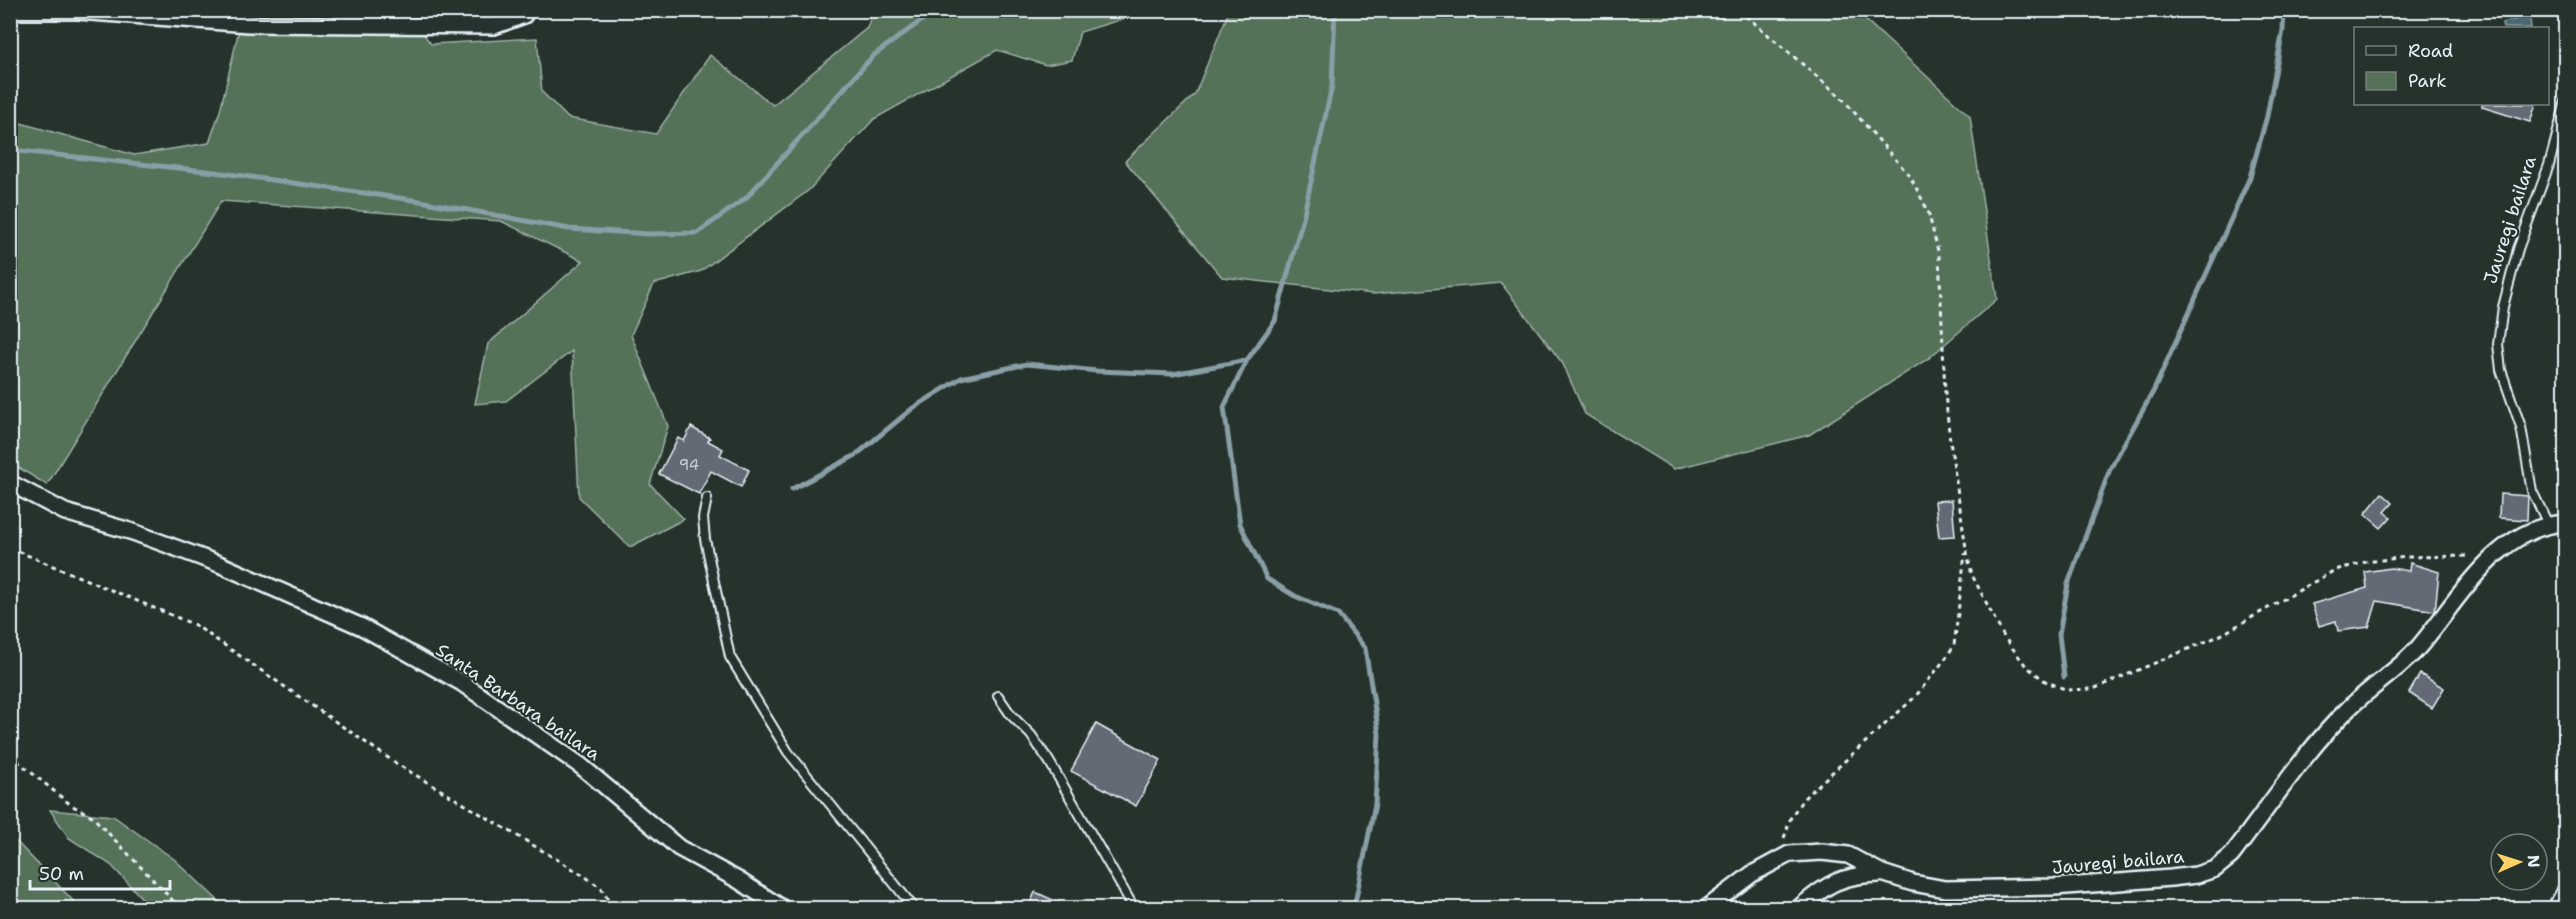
<svg xmlns="http://www.w3.org/2000/svg" width="2576" height="919" font-family="'Shantell Sans',sans-serif">
  <style>
    .green { fill: #557158; stroke: #9eb1a8; stroke-width: 1.5 }
    .water { fill: #49676f; stroke: #899ea6; stroke-width: 1.5 }
    .lines { fill: none; stroke-linecap: round; stroke-linejoin: round }
    .stream { stroke: #899ea6; stroke-width: 5 }
    .building { fill: #636a74; stroke: #e8f1f8; stroke-width: 1.5 }
    .lane-casing { stroke: #e8f1f8; stroke-width: 12 }
    .street-casing { stroke: #e8f1f8; stroke-width: 20 }
    .path { stroke: #e8f1f8; stroke-width: 3; stroke-dasharray: 4.5 4.5; stroke-linecap: butt }
    .lane { stroke: #26332d; stroke-width: 8 }
    .street { stroke: #26332d; stroke-width: 15 }
    .labels { text-anchor: middle; stroke-width: 4.5; stroke-linejoin: round; paint-order: stroke }
    .number-label { font-size: 15px; fill: #c7cfd7 }
    .street-label { font-size: 18px; fill: #e8f1f8; stroke: #26332d }
  </style>
  <rect width="100%" height="100%" fill="#26332d"/>
  <filter id="ink" filterUnits="userSpaceOnUse"><feTurbulence type="fractalNoise" baseFrequency=".0167" numOctaves="2"/><feDisplacementMap in="SourceGraphic" scale="12" xChannelSelector="R" yChannelSelector="G"/><feConvolveMatrix kernelMatrix="1 2 1 2 8 2 1 2 1" color-interpolation-filters="sRGB"/></filter>
  <g filter="url(#ink)">
    <path class="green" d="M1122,10L1126,18L1080,32L1072,60L1046,65L997,50L874,119L809,190L701,271L654,284L631,335L668,426L650,484L684,519L630,547L579,497L572,351L506,401L475,404L488,344L583,261L501,221L221,201L47,485L11,463L10,120L134,155L209,143L220,111L242,17L213,11H406L431,44L537,38L542,92L568,118L656,134L710,55L773,105L867,28L873,11Z
      M1123,11H1169L1126,17Z
      M1229,11H1856L1970,116L1997,299L1929,358L1809,435L1674,469L1585,414L1563,364L1501,283L1373,294L1222,277L1125,161L1195,94Z
      M50,810L113,816L174,859L226,908H151L111,865L69,838Z
      M11,836L80,908H11Z"/>
    <path class="water" d="M2518,19H2530L2531,28H2503L2502,23Z"/>
    <g class="lines">
      <path class="stream" d="M10,150L215,172L420,201L569,229L649,234L697,233L746,198L874,55L936,10
        M1247,360L1224,407L1240,524L1267,579L1295,596L1338,614L1365,648L1379,734L1375,804L1354,908
        M792,489L856,455L913,408L961,378L1027,364L1097,371L1173,374L1247,360L1275,321L1303,218L1332,86L1335,10
        M2064,677L2059,634L2068,584L2110,469L2154,390L2250,177L2267,116L2283,30L2284,10"/>
    </g>
    <path class="building" d="M2482,104H2536L2530,122L2482,107Z
      M691,427L710,438L708,441L723,449L720,455L749,470L741,487L711,471L699,494L659,474L678,438L684,441Z
      M2382,493L2393,503L2385,512L2391,517L2381,528L2365,514Z
      M2500,494L2528,496L2527,520L2499,518Z
      M1952,500L1955,536L1939,537L1935,501Z
      M2410,563L2439,572L2435,611L2377,601L2369,627L2338,631L2336,621L2319,626L2312,604L2367,588L2365,572L2391,568L2409,571Z
      M2420,674L2444,688L2432,708L2409,693Z
      M1096,724L1161,760L1136,806L1071,771Z
      M1035,892L1073,909H1028Z"/>
    <g class="lines">
      <defs>
        <path id="lane" d="M707,498L703,518L705,539L730,657L788,752L914,908
          M2548,524L2532,491L2521,427L2501,370L2498,344L2503,307L2518,249L2549,165L2566,101
          M998,696L1011,715L1031,735L1049,761L1134,908"/>
        <path id="street" d="M10,11H78L249,24L494,26L524,15L527,10
          M10,483L65,512L133,532L219,564L362,627L462,683L581,766L679,848L738,880L782,908
          M1707,908L1752,874L1789,854L1822,852L1848,855L1882,873L1913,883L1945,889L2054,887L2171,878L2196,875L2215,869L2231,856C2269,807 2304,752 2348,709C2369,688 2397,671 2417,649C2458,602 2496,526 2566,523
          M1799,908C1827,884 1841,875 1879,874
          M2556,908L2566,890"/>
      </defs>
      <use href="#lane" class="lane-casing"/>
      <use href="#street" class="street-casing"/>
      <path class="path" d="M1739,10L1841,97L1910,176L1928,211L1939,255L1945,393L1950,441L1966,548L1972,575L2004,637L2026,666L2045,681L2067,690L2093,689L2219,636L2335,570L2366,562L2406,557L2470,556
        M10,548L195,625L397,764L583,875L601,888L613,908
        M10,755L71,805L92,816L180,908
        M1784,838L1791,817L1803,799L1915,697L1946,658L1954,645L1956,630L1965,553"/>
      <use href="#lane" class="lane"/>
      <use href="#street" class="street"/>
    </g>
  </g>
  <g class="labels">
    <g class="number-label">
      <text x="689" y="470">94</text>
    </g>
    <g class="street-label">
      <text transform="translate(2510 220) rotate(-72)" y="6">Jauregi bailara</text>
      <text transform="translate(518 702) rotate(34)" y="6">Santa Barbara bailara</text>
      <text transform="translate(2118 862) rotate(-5)" y="6">Jauregi bailara</text>
    </g>
  </g>
  <rect width="2576" height="919" fill="none" stroke="#26332d" stroke-width="36"/>
  <rect x="18" y="18" width="2540" height="883" fill="none" stroke="#e8f1f8" stroke-width="2" filter="url(#ink)"/>
  <rect x="2354" y="27" width="195" height="78" fill="#26332d" stroke="#747f7e" stroke-width="1.5"/>
  <rect x="2366" y="46" width="30" height="9" fill="#26332d" stroke="#747f7e" stroke-width="1.5"/>
  <text x="2408" y="57" font-size="18" fill="#e8f1f8">Road</text>
  <rect x="2366" y="72" width="30" height="18" fill="#557158" stroke="#747f7e" stroke-width="1.5"/>
  <text x="2408" y="87" font-size="18" fill="#e8f1f8">Park</text>
  <g transform="translate(2519 862) rotate(87)"><circle r="28" fill="#26332d" stroke="#747f7e" stroke-width="1.5"/>
  <path d="M0-4.5L10 22L0 15L-10 22Z" fill="#ffd166"/>
  <text y="-9" font-size="16" font-weight="bold" text-anchor="middle" fill="#e8f1f8">N</text>
  </g>
  <path d="M30 880v9h140v-9" fill="none" stroke="#e8f1f8" stroke-width="3"/>
  <text x="39" y="880" font-size="18" fill="#e8f1f8" stroke="#26332d" stroke-width="4.5" paint-order="stroke">50 m</text>
</svg>
